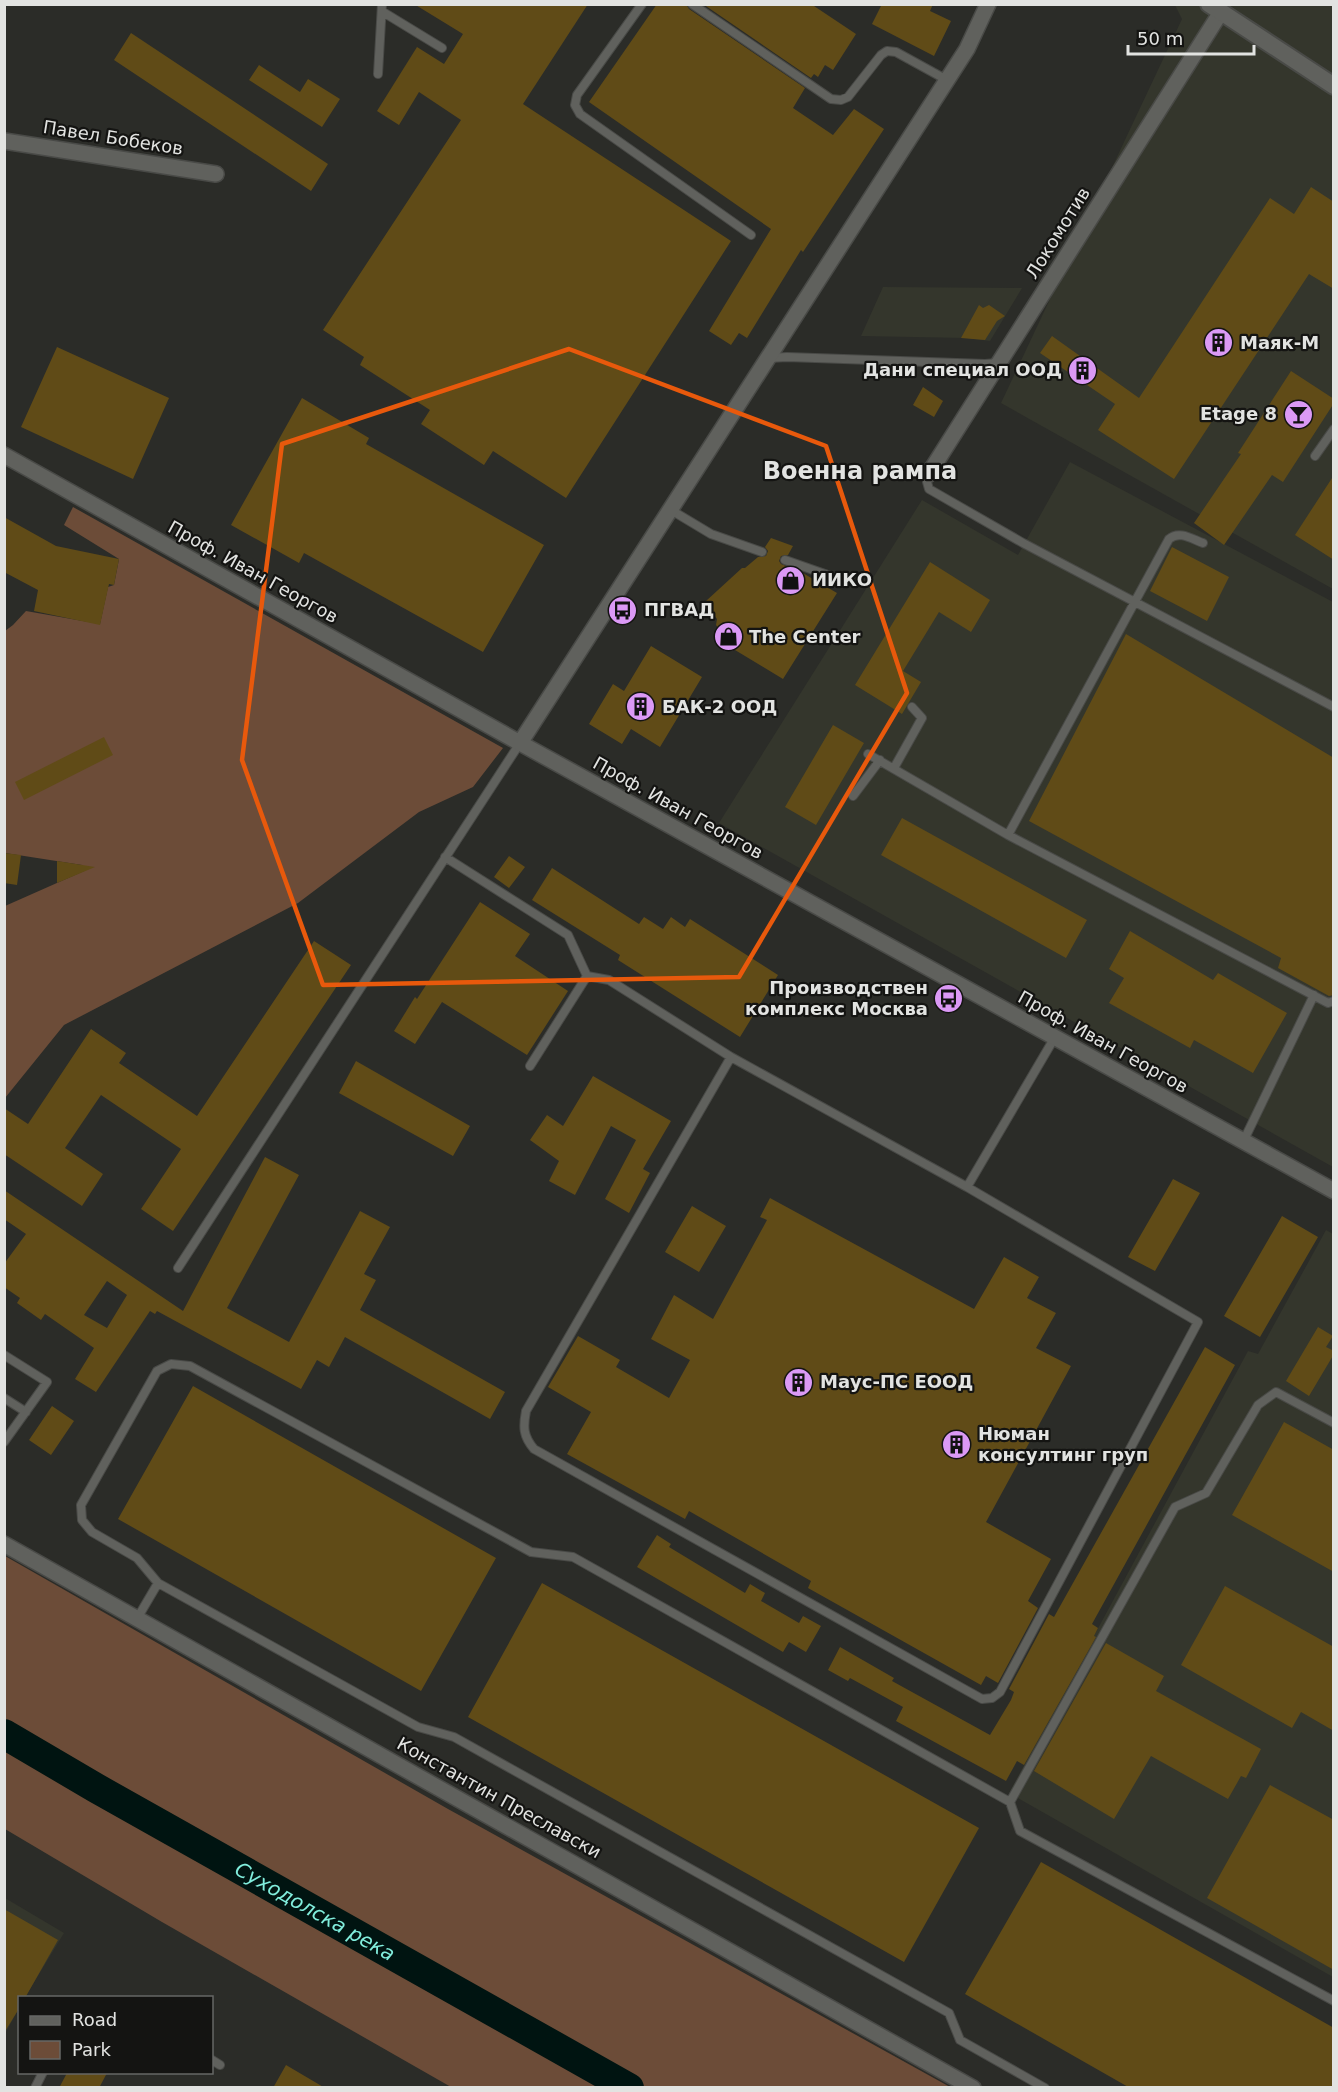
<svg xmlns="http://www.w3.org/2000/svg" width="1338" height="2092" font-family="'DejaVu Sans',sans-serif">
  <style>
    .built { fill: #34362c }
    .green { fill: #6c4c38 }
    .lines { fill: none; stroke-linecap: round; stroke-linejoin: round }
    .river { stroke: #001411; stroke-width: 30 }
    .building { fill: #604b17; fill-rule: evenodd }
    .service-casing { stroke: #494a47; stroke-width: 10 }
    .minor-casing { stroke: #494a47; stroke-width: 18 }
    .tertiary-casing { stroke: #494a47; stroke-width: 20 }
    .service { stroke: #60615d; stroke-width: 8 }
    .minor { stroke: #60615d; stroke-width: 15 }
    .tertiary { stroke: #60615d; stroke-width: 16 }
    .marked { fill: none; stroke: #e8590c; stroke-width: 4.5; stroke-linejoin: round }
    .labels { text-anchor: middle; stroke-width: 4.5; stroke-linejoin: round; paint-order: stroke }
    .street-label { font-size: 18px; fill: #e2e3e1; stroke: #141412 }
    .poi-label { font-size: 18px; font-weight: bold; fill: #e2e3e1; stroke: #141412; text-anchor: start }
    .water-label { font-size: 20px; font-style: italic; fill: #81eedd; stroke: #141412 }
    .district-label { font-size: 24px; font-weight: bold; fill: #e2e3e1; stroke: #141412 }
  </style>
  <rect width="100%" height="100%" fill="#2b2c28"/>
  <path class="built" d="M1175,5H1333V589L1001,403L1182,19Z
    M883,287L1022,288L990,341L966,338L861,336Z
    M1070,462L1333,602V1167L719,823L922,500L1018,555Z
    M1326,1230L1333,1234V1977L1009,1793L1248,1351L1258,1354Z
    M5,1898L64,1933L25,1997L20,1998L19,2008L5,2034Z"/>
  <path class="green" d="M73,507L503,748L473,787L419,812L298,903L64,1025L5,1098V906L84,871L82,865L5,853V631L13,625L26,611L100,624L108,587L114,585L119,559L64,525Z
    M5,1556L448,1809L950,2087H451L162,1922L5,1829Z"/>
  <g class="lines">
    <path class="river" id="s1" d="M4,1734L96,1788L629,2088"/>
  </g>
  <path class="building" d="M414,4H588L523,104L731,241L566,498L493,451L484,465L421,424L430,410L360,365L364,357L323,330L461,120L419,92L399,125L377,111L417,47L444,64L463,34Z
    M657,4H686L689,9L805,88L793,108L833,135L854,109L884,129L803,252L801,250L747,338L739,333L731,345L709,331L771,229L589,102Z
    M703,4H811L856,34L833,70L825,65L818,77L814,74L811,78Z
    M882,4H933L930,11L951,21L934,56L872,24Z
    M131,33L328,164L311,191L114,60Z
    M259,65L300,92L308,79L340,99L322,127L249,80Z
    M1311,187L1334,202V289L1309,274L1174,479L1098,430L1115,404L1040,353L1052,336L1139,398L1270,198L1294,214Z
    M979,305L983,308L989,305L1005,316L997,321L985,340L961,338Z
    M57,347L169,398L133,479L21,427Z
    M1291,371L1334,399V403L1283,482L1272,475L1224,545L1194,523L1241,454L1238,453Z
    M923,387L943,401L934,417L913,405Z
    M302,398L369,438L366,444L544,545L483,652L304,553L299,563L231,525Z
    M1334,475V560L1295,535Z
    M4,517L56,546L119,559L114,585L109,584L100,625L34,611L38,590L4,572Z
    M771,538L793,546L788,555L781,556L779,561L781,564L801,572L837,593L783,679L735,650L716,625L717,619L706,606V601L742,568H745L758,557L766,556L768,551L765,547Z
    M1172,547L1229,577L1207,621L1150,591Z
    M930,562L990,600L971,632L939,612L903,671L921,682L902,714L855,685Z
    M1126,634L1334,758V995L1329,996L1278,968L1281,958L1029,821Z
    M651,646L702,677L660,747L631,729L622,744L589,724L613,684L624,691Z
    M833,725L864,743L816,825L785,807Z
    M104,737L113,755L24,800L15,782Z
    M902,818L1087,920L1066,958L881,855Z
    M4,853L21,855L17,885L4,883Z
    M509,856L525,867L509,888L494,877Z
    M57,861L95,867L57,883Z
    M552,868L639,924L644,917L663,929L671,917L685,927L690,919L778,975L740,1037L618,960L620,955L532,900Z
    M480,902L530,934L515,956L568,991L527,1055L442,1002L415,1044L394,1031L415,997L417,999Z
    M1130,931L1213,980L1218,973L1287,1013L1253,1073L1194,1040L1190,1048L1109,1003L1124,978L1109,969Z
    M314,941L351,965L173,1231L141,1209L181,1149L101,1095L65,1148L103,1174L82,1206L4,1154V1108L28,1124L91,1029L126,1053L119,1063L197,1116Z
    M356,1061L470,1126L453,1156L339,1093Z
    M593,1076L671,1121L643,1169L650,1173L629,1213L605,1199L636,1140L611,1126L575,1195L549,1181L559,1161L530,1140L547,1115L563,1126Z
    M265,1157L299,1175L227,1308L289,1342L360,1211L390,1227L364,1274L376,1280L360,1310L505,1392L490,1419L345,1337L329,1367L317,1360L301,1389L157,1311L155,1314L150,1311L96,1392L75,1379L94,1348L45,1314L41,1320L17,1303L20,1298L4,1287V1264L26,1234L4,1219V1190L183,1311ZM107,1281L127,1295L107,1328L84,1315Z
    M1173,1179L1200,1193L1155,1271L1128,1257Z
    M770,1198L974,1309L1004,1257L1039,1277L1027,1298L1056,1313L1036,1348L1071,1366L986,1522L1051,1559L1028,1601L1038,1608L998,1683L986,1676L981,1685L808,1588L811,1581L689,1511L685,1519L567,1454L591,1412L548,1387L578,1336L620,1360L616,1367L669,1398L690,1360L651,1339L674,1295L713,1319L767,1220L760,1217Z
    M692,1206L726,1226L699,1272L665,1252Z
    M1282,1216L1318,1237L1260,1337L1224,1316Z
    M1318,1327L1333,1336L1326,1347L1334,1351V1354L1309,1396L1286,1381Z
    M1205,1347L1235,1365L1092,1624L1098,1628L1094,1636L1096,1637L1024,1765L1017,1761L1006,1781L896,1721L903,1707L850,1678L848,1681L828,1670L840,1647L894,1678L892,1681L990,1735L1011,1700L1014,1692L1009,1689L1049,1614L1054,1617Z
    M193,1386L496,1558L421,1691L118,1519Z
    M52,1406L74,1421L51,1455L29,1440Z
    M1284,1422L1334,1450V1572L1232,1515Z
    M657,1535L671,1544L669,1547L745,1593L750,1584L765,1593L761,1601L799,1623L803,1616L821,1626L806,1652L789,1642L783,1652L637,1567Z
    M542,1583L979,1828L904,1962L468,1717Z
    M1225,1586L1334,1647V1731L1301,1712L1292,1728L1181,1665Z
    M1106,1643L1164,1676L1156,1691L1261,1749L1246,1778L1241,1776L1228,1799L1151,1756L1114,1819L1034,1771Z
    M1270,1785L1334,1820V1970L1207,1898Z
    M1041,1862L1334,2028V2088H1130L965,1994Z
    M4,1909L58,1940L25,1998H20V2007L4,2033Z
    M286,2065L325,2088H273Z
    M67,2073H107L99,2088H59Z"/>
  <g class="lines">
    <defs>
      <path id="service" d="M642,4L577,95L575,105L580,114L751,235
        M692,4L831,99L841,100L848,97L881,55L887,51L896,52L947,80
        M383,12L442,48
        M378,74L382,4
        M769,358L787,357L985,364L998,363
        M1315,456L1334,429
        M928,475L927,482L929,489L1023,543L1334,707
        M671,510L711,534L762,552
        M785,560L839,579
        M868,754L1008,835L1328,1003L1334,1001
        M894,768L922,718L912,707
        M853,796L880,760
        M1008,835L1169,539C1179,530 1192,539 1203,543
        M445,857L568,935L587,976
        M530,1066L587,976L609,980L731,1057L967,1187L1198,1322L1000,1692L992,1698L982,1699L534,1449C523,1436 523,1427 526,1411L731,1057
        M1243,1142L1314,995
        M967,1187L1055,1037
        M178,1268L520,743
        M4,1355L47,1382L4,1442
        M4,1398L26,1412
        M138,1617L158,1583
        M1010,1802L1175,1507L1206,1493L1258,1405L1276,1392L1334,1423
        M212,2060L220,2065
        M35,2088L43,2072
        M1045,2088L960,2040L949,2013L454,1737L418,1727L158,1583L137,1558L92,1532L82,1520L81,1505L157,1371L171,1364L190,1366L531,1552L573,1557L1010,1802L1020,1831L1334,2001"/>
      <path id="minor" d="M4,141L216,174
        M4,455L520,743L1334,1191
        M928,475L1221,12
        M520,743L967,49L988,4
        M4,1544L973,2088"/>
      <path id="tertiary" d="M1209,4L1334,86"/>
    </defs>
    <use href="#service" class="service-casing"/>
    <use href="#minor" class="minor-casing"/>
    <use href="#tertiary" class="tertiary-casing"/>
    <use href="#service" class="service"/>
    <use href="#minor" class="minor"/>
    <use href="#tertiary" class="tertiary"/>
  </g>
  <path class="marked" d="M569,349L826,446L907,693L739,977L323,985L242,760L282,444Z"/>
  <defs>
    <symbol id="building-disc" viewBox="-11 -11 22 22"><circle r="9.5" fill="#db99f5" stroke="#141412"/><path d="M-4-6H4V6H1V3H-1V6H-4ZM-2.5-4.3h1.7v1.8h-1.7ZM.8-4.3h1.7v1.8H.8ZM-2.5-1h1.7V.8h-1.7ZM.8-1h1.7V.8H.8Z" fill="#111"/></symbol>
    <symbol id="bar-disc" viewBox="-11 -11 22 22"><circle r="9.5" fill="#db99f5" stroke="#141412"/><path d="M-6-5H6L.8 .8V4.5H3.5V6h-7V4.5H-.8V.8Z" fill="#111"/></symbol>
    <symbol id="shop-disc" viewBox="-11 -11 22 22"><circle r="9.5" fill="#db99f5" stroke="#141412"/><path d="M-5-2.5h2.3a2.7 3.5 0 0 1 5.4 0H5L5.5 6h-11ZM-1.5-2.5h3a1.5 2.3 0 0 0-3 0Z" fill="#111"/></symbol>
    <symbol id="bus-disc" viewBox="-11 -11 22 22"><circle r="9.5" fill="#db99f5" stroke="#141412"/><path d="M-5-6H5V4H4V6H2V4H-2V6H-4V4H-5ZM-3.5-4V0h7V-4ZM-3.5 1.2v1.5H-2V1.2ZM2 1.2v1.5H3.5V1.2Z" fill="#111"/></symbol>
  </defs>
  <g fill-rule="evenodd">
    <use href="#building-disc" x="1202" y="326" width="33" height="33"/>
    <use href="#building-disc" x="1066" y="354" width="33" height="33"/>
    <use href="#bar-disc" x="1282" y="398" width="33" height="33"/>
    <use href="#shop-disc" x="774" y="564" width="33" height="33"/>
    <use href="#bus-disc" x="606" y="594" width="33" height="33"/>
    <use href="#shop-disc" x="712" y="620" width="33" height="33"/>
    <use href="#building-disc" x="624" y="690" width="33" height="33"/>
    <use href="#bus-disc" x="932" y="982" width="33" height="33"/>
    <use href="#building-disc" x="782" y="1366" width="33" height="33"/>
    <use href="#building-disc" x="940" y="1428" width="33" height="33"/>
  </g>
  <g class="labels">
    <g class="street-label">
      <text transform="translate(113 138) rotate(9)" y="6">Павел Бобеков</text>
      <text transform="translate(1058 233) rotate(-58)" y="6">Локомотив</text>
      <text transform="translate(253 572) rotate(29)" y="6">Проф. Иван Георгов</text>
      <text transform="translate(678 808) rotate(29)" y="6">Проф. Иван Георгов</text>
      <text transform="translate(1103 1042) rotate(29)" y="6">Проф. Иван Георгов</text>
      <text transform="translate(499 1798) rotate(29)" y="6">Константин Преславски</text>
    </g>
    <g class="poi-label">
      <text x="1240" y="349">Маяк-М</text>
      <text x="1062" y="376" text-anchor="end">Дани специал ООД</text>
      <text x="1277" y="420" text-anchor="end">Etage 8</text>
      <text x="812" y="586">ИИКО</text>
      <text x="644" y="616">ПГВАД</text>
      <text x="749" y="643">The Center</text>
      <text x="662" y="713">БАК-2 ООД</text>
      <text x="928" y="994" text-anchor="end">Производствен<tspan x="928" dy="21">комплекс Москва</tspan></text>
      <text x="820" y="1388">Маус-ПС ЕООД</text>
      <text x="978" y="1440">Нюман<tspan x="978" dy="21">консултинг груп</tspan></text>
    </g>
    <g class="water-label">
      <text dy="7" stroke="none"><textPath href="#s1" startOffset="358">Суходолска река</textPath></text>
    </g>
    <g class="district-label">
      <text x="860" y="479">Военна рампа</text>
    </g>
  </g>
  <rect width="1338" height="2092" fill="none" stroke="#e2e3e1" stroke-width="12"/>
  <rect x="18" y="1996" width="195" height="78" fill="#141412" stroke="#666765" stroke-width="1.5"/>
  <rect x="30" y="2016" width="30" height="9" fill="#60615d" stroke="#666765" stroke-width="1.5"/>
  <text x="72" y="2026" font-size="18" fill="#e2e3e1">Road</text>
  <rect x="30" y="2041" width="30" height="18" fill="#6c4c38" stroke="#666765" stroke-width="1.5"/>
  <text x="72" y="2056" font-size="18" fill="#e2e3e1">Park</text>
  <path d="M1128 45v9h126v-9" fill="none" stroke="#e2e3e1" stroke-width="3"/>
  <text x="1137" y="45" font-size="18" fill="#e2e3e1" stroke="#141412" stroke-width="4.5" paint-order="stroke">50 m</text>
</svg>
